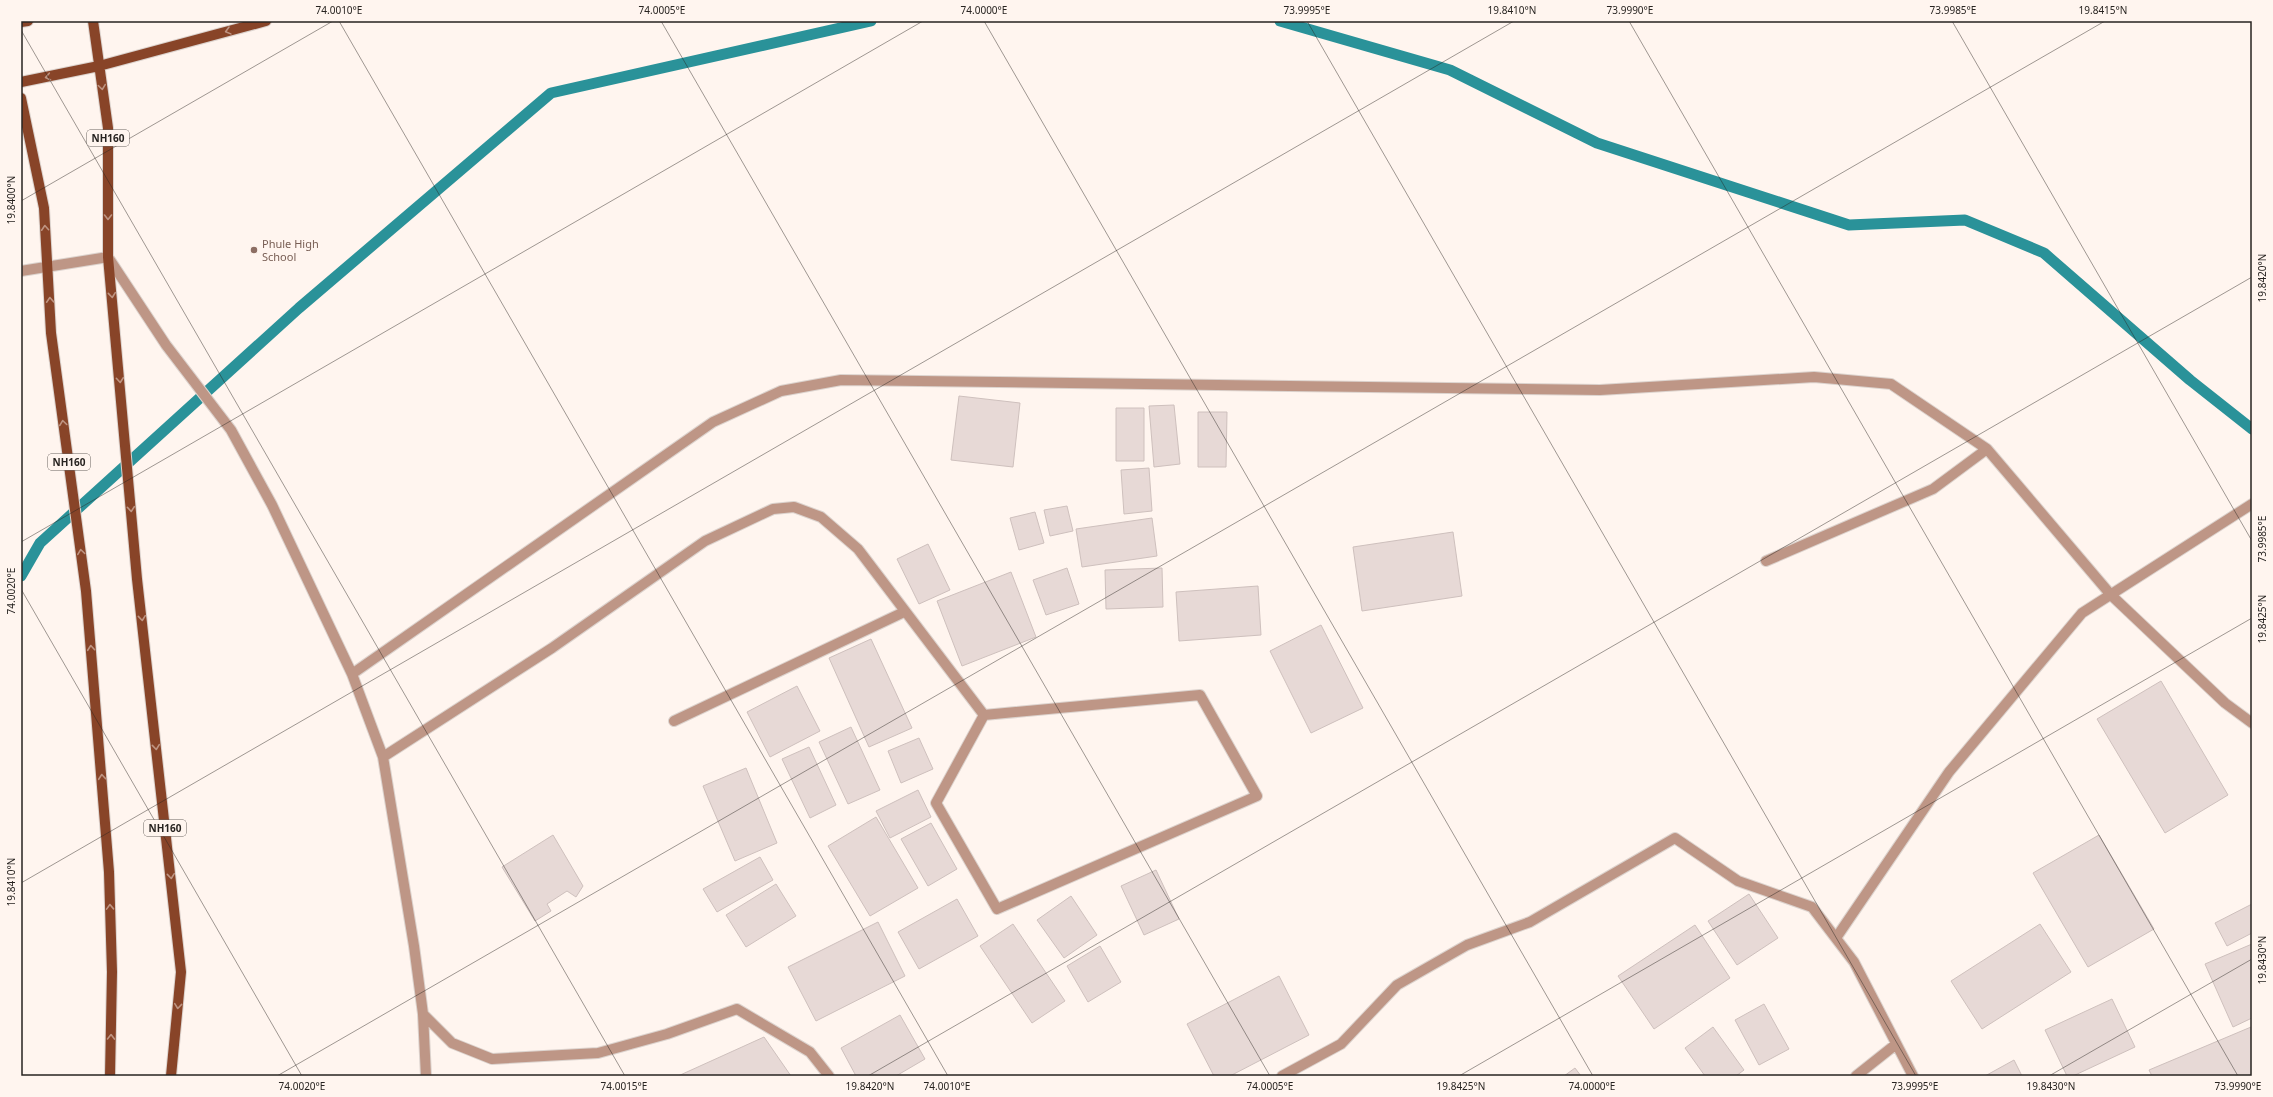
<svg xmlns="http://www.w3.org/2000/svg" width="2273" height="1097" font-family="'Noto Sans',sans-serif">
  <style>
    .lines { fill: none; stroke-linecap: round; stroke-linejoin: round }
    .stream { stroke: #2a9299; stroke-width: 11 }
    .building { fill: #e7d9d6; stroke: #cec0bd }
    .minor-casing { stroke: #dcd3ce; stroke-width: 12 }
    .major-casing { stroke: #dcd3ce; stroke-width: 12 }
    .minor { stroke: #be9686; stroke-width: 10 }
    .major { stroke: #884428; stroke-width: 10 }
    .oneway { stroke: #be9482 }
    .ticks { fill: none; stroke: #272320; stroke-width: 1; stroke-opacity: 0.45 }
    .education-dot { fill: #8d6e63; stroke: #fff5ef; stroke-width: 1.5 }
    .labels { text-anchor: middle; stroke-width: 4; stroke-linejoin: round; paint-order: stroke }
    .shield { fill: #fff5ef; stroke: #68625e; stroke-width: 1 }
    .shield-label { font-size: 10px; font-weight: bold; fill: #272320 }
    .education-label { font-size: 11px; fill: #785e54; stroke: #fff5ef; text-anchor: start }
    .neatline { fill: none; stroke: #272320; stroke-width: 1.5 }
    .ticks-label { font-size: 10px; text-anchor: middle; fill: #272320 }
  </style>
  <rect width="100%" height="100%" fill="#fff5ef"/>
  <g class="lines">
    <path class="stream" d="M1280,21L1450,70L1597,143L1849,225L1965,220L2044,253L2190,380L2252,429
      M21,576L40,543L299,308L551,93L871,21"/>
  </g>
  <path class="building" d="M959,396L1020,403L1013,467L951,460Z
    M1174,405L1180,464L1154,467L1149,406Z
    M1116,408H1144V461H1116Z
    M1198,412H1227L1226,467H1198Z
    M1149,468L1152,511L1124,514L1121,470Z
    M1067,506L1073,531L1050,536L1044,510Z
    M1035,512L1044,543L1019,550L1010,518Z
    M1152,518L1157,556L1082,567L1076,529Z
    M1453,532L1462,596L1362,611L1353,547Z
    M928,544L950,590L919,604L897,559Z
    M1067,568L1079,604L1046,615L1033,580Z
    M1162,568L1163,607L1106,609L1105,570Z
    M1011,572L1036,637L962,666L937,601Z
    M1258,586L1261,635L1179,641L1176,592Z
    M1321,625L1363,708L1311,733L1270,651Z
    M871,639L912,728L869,747L829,658Z
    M2161,681L2228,795L2165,833L2097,719Z
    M797,686L820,731L770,757L747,712Z
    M851,727L880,790L848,804L819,742Z
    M919,738L933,769L901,783L888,751Z
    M809,747L836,805L810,818L782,759Z
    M746,768L777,843L735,861L703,786Z
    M918,790L931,817L890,838L876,811Z
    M876,817L918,888L870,916L828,846Z
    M931,823L957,869L928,886L901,839Z
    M553,835L583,886L576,897L567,891L547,904L551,911L535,921L502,867Z
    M2099,835L2154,929L2088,967L2033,873Z
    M760,857L773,880L717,912L703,889Z
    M1156,870L1179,919L1144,935L1121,886Z
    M776,884L796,916L746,947L726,915Z
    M1749,894L1778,938L1737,965L1708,921Z
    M1071,896L1097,935L1064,958L1037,920Z
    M957,899L978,936L919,969L898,932Z
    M2252,904V933L2227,946L2215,923Z
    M878,922L905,976L816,1021L788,967Z
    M1013,924L1065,1001L1032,1023L980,946Z
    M2040,924L2071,972L1982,1029L1951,981Z
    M1695,925L1730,978L1654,1029L1618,976Z
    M2252,944V1018L2233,1027L2205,964Z
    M1100,946L1121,982L1088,1002L1067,966Z
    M1279,976L1309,1035L1230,1076H1214L1187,1024Z
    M2112,999L2135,1047L2073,1076H2067L2045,1030Z
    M1764,1004L1789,1049L1759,1065L1735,1020Z
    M900,1015L925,1059L896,1076H856L841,1048Z
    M1713,1027L1744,1070L1736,1076H1705L1685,1048Z
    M2251,1027L2252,1074L2247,1076H2152L2149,1070Z
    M764,1037L791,1076H678Z
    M2014,1060L2022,1076H1985Z
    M1575,1068L1581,1076H1564Z"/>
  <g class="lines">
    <defs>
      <path id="minor" d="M21,271L108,257L166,345L231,430L272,505L352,674L383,757L414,946L423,1014L452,1043L492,1059L598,1053L667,1034L737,1009L810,1052L829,1076
        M1766,561L1933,489L1987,449
        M352,674L713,422L781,391L841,380L1600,390L1814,377L1891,384L1987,449L2111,595L2225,703L2252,723
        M674,721L904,612
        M383,757L552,648L705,541L773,509L794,507L821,517L858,549L984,715L936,803L997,909L1257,796L1200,695L984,715
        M1836,938L1949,772L2082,613L2252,504
        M423,1014L426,1076
        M1282,1076L1341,1044L1397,985L1467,945L1530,922L1675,838L1738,881L1812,907L1854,962L1913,1076
        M1856,1076L1895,1045"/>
      <path id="major" d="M93,21L108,128V257L137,579L181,972L171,1076
        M21,22L28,21
        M21,82L99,66L266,21
        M21,98L44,208L51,333L86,591L109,872L112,972L110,1076"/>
    </defs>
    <use href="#minor" class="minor-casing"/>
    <use href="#major" class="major-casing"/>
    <use href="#minor" class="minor"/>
    <use href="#major" class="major"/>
  </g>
  <defs><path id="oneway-chevron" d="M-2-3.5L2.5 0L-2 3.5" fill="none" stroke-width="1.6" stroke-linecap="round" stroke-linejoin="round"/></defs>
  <g class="oneway">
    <use href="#oneway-chevron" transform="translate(228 31) rotate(165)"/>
    <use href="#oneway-chevron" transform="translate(48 77) rotate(169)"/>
    <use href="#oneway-chevron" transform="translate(102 87) rotate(82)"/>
    <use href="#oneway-chevron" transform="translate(108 217) rotate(90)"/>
    <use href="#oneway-chevron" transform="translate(45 228) rotate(-94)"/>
    <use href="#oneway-chevron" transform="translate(112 295) rotate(84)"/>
    <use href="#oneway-chevron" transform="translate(50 300) rotate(-93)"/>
    <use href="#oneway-chevron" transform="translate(120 380) rotate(85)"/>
    <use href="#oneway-chevron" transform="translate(63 423) rotate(-98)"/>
    <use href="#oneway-chevron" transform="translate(131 509) rotate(85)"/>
    <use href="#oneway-chevron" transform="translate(81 552) rotate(-98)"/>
    <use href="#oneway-chevron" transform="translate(142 618) rotate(84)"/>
    <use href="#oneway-chevron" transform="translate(91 648) rotate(-95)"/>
    <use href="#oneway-chevron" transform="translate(156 747) rotate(84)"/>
    <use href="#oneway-chevron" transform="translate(102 777) rotate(-95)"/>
    <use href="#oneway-chevron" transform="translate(171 876) rotate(84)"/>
    <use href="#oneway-chevron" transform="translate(110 907) rotate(-92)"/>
    <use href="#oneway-chevron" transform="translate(178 1006) rotate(96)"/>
    <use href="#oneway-chevron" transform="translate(111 1037) rotate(-89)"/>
  </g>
  <path class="ticks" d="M339,21L948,1076M661,21L1270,1076M984,21L1593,1076M1307,21L1916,1076M1629,21L2238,1076M1952,21L2252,541M21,30L625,1076M21,201L333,21M21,542L923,21M21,589L302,1076M21,883L1514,21M277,1076L2105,21M868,1076L2252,277M1459,1076L2252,618M2049,1076L2252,959"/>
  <circle class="education-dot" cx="254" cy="250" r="4"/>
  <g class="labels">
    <g class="shield">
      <rect x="87" y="130" width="42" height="16" rx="3"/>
      <rect x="48" y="454" width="42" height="16" rx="3"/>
      <rect x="144" y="820" width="42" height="16" rx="3"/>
    </g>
    <g class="shield-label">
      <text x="108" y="142">NH160</text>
      <text x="69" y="466">NH160</text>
      <text x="165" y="832">NH160</text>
    </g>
    <g class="education-label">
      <text x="262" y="248">Phule High<tspan x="262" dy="13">School</tspan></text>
    </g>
  </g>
  <rect width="2273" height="1097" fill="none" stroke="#fff5ef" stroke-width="44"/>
  <rect x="22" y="22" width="2229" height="1053" class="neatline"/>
  <g class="ticks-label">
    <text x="339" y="14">74.0010°E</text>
    <text x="662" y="14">74.0005°E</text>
    <text x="984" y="14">74.0000°E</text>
    <text x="1307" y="14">73.9995°E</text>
    <text x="1512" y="14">19.8410°N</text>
    <text x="1630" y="14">73.9990°E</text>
    <text x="1953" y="14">73.9985°E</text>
    <text x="2103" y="14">19.8415°N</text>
    <text transform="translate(11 200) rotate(-90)" y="4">19.8400°N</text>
    <text transform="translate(2262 278) rotate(-90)" y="4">19.8420°N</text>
    <text transform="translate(2262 539) rotate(-90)" y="4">73.9985°E</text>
    <text transform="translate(11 591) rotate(-90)" y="4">74.0020°E</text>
    <text transform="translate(2262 619) rotate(-90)" y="4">19.8425°N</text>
    <text transform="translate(11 882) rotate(-90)" y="4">19.8410°N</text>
    <text transform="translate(2262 960) rotate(-90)" y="4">19.8430°N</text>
    <text x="302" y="1090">74.0020°E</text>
    <text x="624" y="1090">74.0015°E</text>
    <text x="870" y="1090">19.8420°N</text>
    <text x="947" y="1090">74.0010°E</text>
    <text x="1270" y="1090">74.0005°E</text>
    <text x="1461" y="1090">19.8425°N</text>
    <text x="1592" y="1090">74.0000°E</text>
    <text x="1915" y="1090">73.9995°E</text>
    <text x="2051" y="1090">19.8430°N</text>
    <text x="2238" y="1090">73.9990°E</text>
  </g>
</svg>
